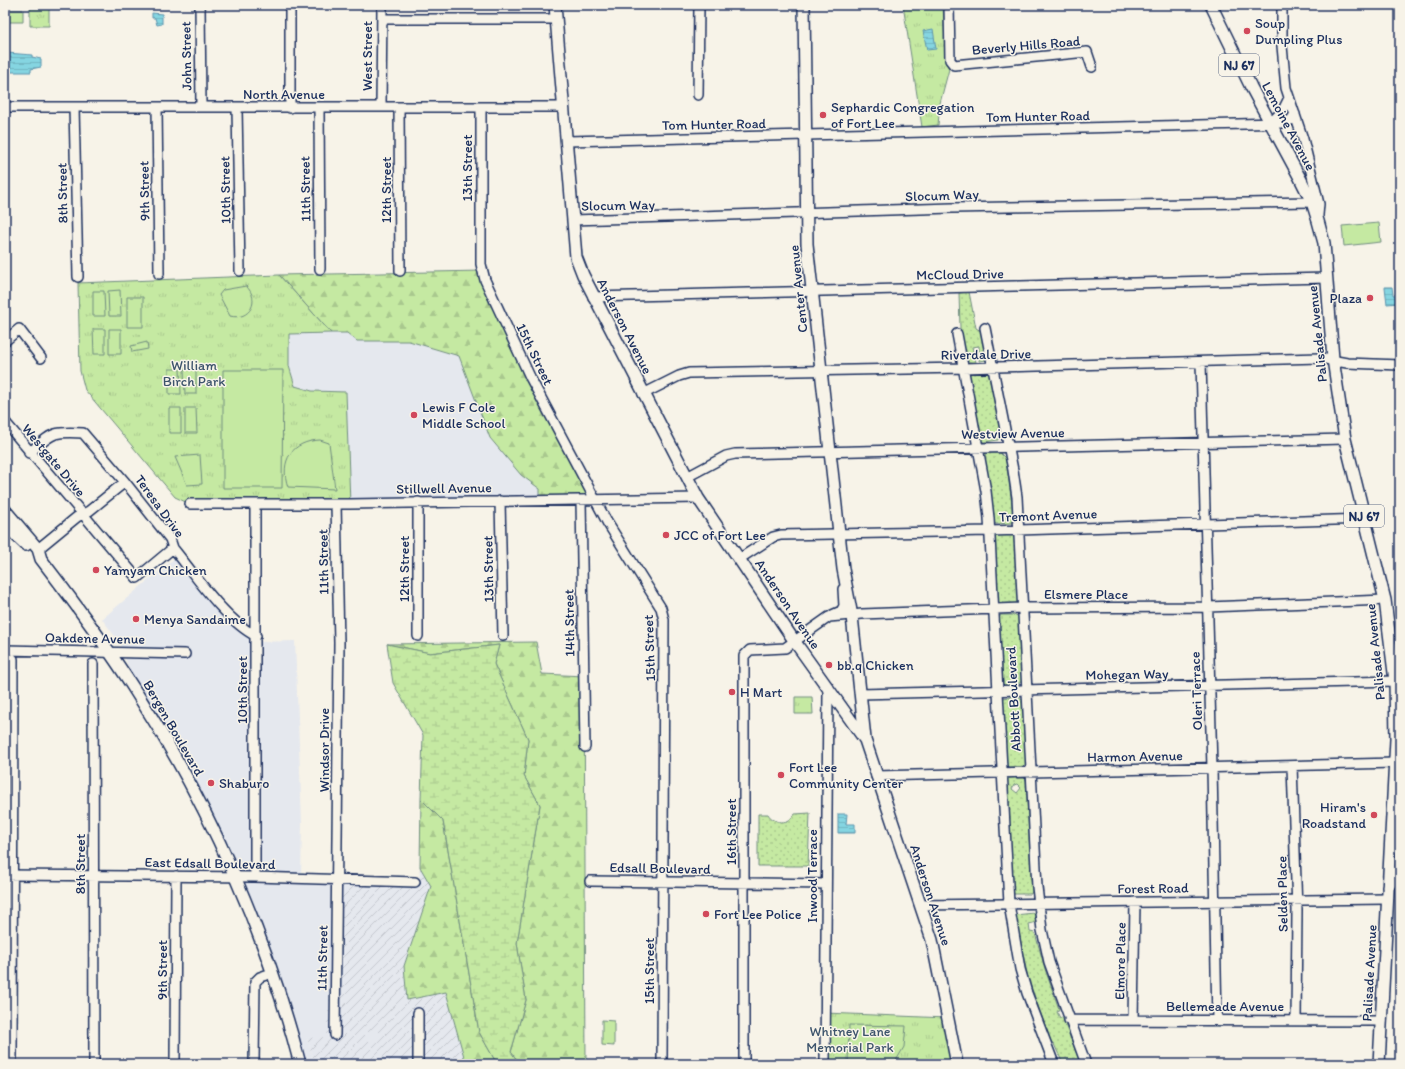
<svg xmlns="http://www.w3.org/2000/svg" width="1405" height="1069" font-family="Itim,sans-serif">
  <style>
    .built { fill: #e5e8ee }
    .industrial { fill: url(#industrial-furrows) }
    .grass { fill: url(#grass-dots); stroke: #708c80; fill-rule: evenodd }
    .forest { fill: url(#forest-firs); stroke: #708c80 }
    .wetland { fill: url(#wetland-marsh); stroke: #708c80 }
    .park { fill: url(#park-tufts); stroke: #708c80 }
    .pitch { fill: #c5e9a2; stroke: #708c80 }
    .water { fill: url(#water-rules); stroke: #5b93ad }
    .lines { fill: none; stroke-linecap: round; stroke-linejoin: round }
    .minor-casing { stroke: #1b2f5e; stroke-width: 12 }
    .major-casing { stroke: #1b2f5e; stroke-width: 14 }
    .minor { stroke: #f7f3e8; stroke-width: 9 }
    .major { stroke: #f7f3e8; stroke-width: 11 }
    .poi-dot { fill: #d1495b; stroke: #f7f3e8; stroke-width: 1.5 }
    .labels { text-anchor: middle; stroke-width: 3; stroke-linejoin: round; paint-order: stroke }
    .shield { fill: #f7f3e8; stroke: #5d6a87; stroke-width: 1 }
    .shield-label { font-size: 13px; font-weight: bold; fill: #1b2f5e }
    .poi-label { font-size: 14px; fill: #1b2f5e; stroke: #f7f3e8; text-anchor: start }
    .street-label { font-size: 14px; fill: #1b2f5e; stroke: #f7f3e8 }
    .park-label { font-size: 14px; fill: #3d546c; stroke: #f7f3e8 }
  </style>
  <defs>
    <pattern id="industrial-furrows" width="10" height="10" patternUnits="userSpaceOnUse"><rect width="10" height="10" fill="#e5e8ee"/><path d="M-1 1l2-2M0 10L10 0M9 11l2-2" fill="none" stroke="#c4c7ce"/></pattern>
    <pattern id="grass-dots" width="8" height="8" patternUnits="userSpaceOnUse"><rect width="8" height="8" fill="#c5e9a2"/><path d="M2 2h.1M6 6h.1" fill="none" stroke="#a9c88e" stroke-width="1.8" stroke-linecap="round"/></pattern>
    <pattern id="forest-firs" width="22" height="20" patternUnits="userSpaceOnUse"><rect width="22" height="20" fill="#c5e9a2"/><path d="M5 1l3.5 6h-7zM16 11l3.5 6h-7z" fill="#a9c88e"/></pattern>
    <pattern id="wetland-marsh" width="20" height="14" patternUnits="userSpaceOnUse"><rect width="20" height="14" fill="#c5e9a2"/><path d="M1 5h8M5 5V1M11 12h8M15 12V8" fill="none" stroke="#a9c88e"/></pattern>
    <pattern id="park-tufts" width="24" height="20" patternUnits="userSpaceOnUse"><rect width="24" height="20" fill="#c5e9a2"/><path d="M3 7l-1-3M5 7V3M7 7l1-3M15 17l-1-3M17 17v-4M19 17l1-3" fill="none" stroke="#a9c88e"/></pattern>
    <pattern id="water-rules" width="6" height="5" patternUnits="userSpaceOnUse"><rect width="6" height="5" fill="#85d5e1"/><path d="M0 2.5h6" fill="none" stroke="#72b7c3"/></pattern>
  </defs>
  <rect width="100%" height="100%" fill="#f7f3e8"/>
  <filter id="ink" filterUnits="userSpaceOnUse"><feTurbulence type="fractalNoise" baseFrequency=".025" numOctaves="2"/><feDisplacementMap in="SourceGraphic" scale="8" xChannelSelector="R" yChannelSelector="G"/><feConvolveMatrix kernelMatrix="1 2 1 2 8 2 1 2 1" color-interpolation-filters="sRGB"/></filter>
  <g filter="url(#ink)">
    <path class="built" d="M331,333H347L357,341H409L459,356L490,438L521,475L540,489V500L350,504L346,392L311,391L295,386L289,366V334Z
      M182,552L230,614L256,642L295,641L302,823L301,879L337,881L327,1038H307L315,1064H300L235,877L137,692L120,643L102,619Z"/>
    <path class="industrial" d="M420,867L431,886L404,966L407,1000L446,992L466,1064H315L307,1038L326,1037L340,880H419Z"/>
    <path class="grass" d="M969,292L976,328L981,331L987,360L979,361V346L972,347L976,362H968L965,358L960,328L959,293Z
      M986,371L989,373L1001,435L998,440L984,442L981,441L969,375L970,372Z
      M985,453H1000L1006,459L1014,520L1013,523L996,524L993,522L983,454Z
      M1014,534L1019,601L1016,604L1000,605L997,602L994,535Z
      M1001,615H1016L1019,618L1022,681L1017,685H1004L1001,683L998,619Z
      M1019,696L1023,701L1026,764L1023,767H1009L1006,765L1002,698Z
      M1023,777L1026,780L1032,891L1031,894H1012L1007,778ZM1017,784L1021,788L1017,793L1012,789L1014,785Z
      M810,813L808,866H758V814H768C774,824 789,825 795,814Z
      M1034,913L1037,922L1029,924L1030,932L1035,933L1045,969L1059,1009L1057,1012L1060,1018L1062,1017L1081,1064H1063L1054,1044L1051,1042L1028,978L1015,915Z"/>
    <path class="forest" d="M482,271L595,499L540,500V489L521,475L490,438L459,356L409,341H357L347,333H331L279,275Z
      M536,642L542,674L584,676L586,1064H520L511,1052L526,1000L517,943L540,805L524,776L528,739L494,664L499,645L430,653L387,644Z
      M421,799L443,821L479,1032L497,1064H466L446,992L407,1000L404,966L431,886L420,867Z"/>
    <path class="wetland" d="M387,644L430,653L499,645L494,664L528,739L524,776L540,805L517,943L526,1000L511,1052L520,1064H497L479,1032L443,821L421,799L423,735L393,683Z"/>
    <path class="park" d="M30,5H49V26H30Z
      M903,5H943L946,61L949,69L940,103L938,125L922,127Z
      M279,275L331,333L289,334V366L295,386L312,391L346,392L350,504H190L175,497L85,390L80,371L78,283Z
      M795,697H812L813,714H795Z
      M825,1013L947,1018L957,1064H825Z"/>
    <path class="pitch" d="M5,10H23V22H5Z
      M1379,223L1381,242L1344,246L1342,226Z
      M246,286C261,300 250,321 230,316L219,295L223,290Z
      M120,290L121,316H109L108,291Z
      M93,291H104L105,316H93Z
      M127,297H143V327H127Z
      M93,329H105V354H94Z
      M109,329H121V354H109Z
      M147,342L148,349L132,352L131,346Z
      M196,368V394H185L184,369Z
      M169,369H180L181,394H169Z
      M223,370H283L282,488H223Z
      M169,408H181V433H169Z
      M185,408H196L197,433H185Z
      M320,440L329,443L335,489L288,487C279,461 292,441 320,440Z
      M200,455L202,484L187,485L175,457Z
      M602,1020L614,1021V1046L602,1045Z
      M849,1025L906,1026L904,1047L894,1064H848Z"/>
    <path class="water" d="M152,13L162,14V24L157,25L155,18H152Z
      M933,29L936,49L927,50L923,31Z
      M7,53L32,55V57L41,59V67L31,69V72H6Z
      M1385,287H1392L1393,295H1400V303L1387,304Z
      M838,814H847L846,824H855V833H838Z"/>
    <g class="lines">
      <defs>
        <path id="minor" d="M200,5L201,107
          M290,5V108
          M949,5L950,60L954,65L1087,52L1092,67
          M1282,5V46L1286,88L1303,139L1319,204L1318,215
          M382,19H556
          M698,95L699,5
          M5,107H563
          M74,107L78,277
          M157,107L159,274
          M381,107L382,5
          M399,107L400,271
          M481,107V264L485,280L531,379L607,522L661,608L664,620L662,1064
          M237,108L240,271
          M319,108L320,269
          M1270,124L1283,110L1289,98
          M567,141L1282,123L1291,120L1295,114
          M573,220L952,208L1312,202
          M593,297L1327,278
          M985,328L1013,470L1017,497L1037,887L1042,930L1049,962L1086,1064
          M957,334L986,491L989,518L1009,904L1020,969L1027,993L1054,1064
          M5,341L19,329L41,358
          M1201,362L1212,768L1217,1020
          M643,394L679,376L689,373L963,368L1320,358L1347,363L1400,365
          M5,422L137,578L173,548
          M29,453C53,433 52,431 83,433L125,482L170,539L173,548C195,575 226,621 256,636
          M687,477L726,456L735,454L1345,439
          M581,500L585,747
          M500,501L503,636
          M190,504H350L698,498
          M38,549L77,517L89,511L125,482
          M739,559L773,537L781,535L990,531L1365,519
          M832,615L841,611L844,606L843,589
          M418,636V502
          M5,650L185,654
          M93,664L94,1064
          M860,694L1395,681
          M1292,766L1297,910L1296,1021
          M876,776L1395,763
          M1390,847H1400
          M5,875L255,877L415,882
          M255,877V504
          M590,881L826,884
          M920,905L1387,899
          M1069,1020L1382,1021
          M1133,1020L1135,902
          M335,1035L339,643L336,504
          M12,1064L13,659
          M175,1064L176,876
          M254,1064L255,982L260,977L272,973
          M418,1064V1013
          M744,1064V656L750,650L785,648L829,617L862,614L1022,608L1208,607L1385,600
          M825,1064L828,689"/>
        <path id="major" d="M555,5L576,257L583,275L698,498L795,642L865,740L932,940L957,1064
          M804,5L807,244L843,569L852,616L865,739
          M1211,5L1251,87L1300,178L1312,202L1318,221L1324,243L1333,359L1345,439L1385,600L1395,681L1396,739L1379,1064
          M5,510L38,549L41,559C74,602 107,646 136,692C209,805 266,933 300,1064
          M5,525L26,545
          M1388,887L1400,870"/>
      </defs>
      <use href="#minor" class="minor-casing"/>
      <use href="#major" class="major-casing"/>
      <use href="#minor" class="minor"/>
      <use href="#major" class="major"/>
    </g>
  </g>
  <g class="poi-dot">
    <circle cx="1247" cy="31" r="4"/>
    <circle cx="823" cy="115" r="4"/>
    <circle cx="1370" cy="298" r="4"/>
    <circle cx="414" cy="415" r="4"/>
    <circle cx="666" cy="535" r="4"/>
    <circle cx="96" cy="570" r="4"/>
    <circle cx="136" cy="619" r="4"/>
    <circle cx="829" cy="665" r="4"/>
    <circle cx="732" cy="692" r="4"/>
    <circle cx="781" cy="775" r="4"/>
    <circle cx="211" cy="783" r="4"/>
    <circle cx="1374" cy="815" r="4"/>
    <circle cx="706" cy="914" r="4"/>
  </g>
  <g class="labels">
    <g class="shield">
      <rect x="1219" y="54" width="40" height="22" rx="3"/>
      <rect x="1344" y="505" width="40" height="22" rx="3"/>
    </g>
    <g class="shield-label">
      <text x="1239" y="70">NJ 67</text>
      <text x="1364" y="521">NJ 67</text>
    </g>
    <g class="poi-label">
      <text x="1255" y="28">Soup<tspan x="1255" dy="16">Dumpling Plus</tspan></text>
      <text x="831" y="112">Sephardic Congregation<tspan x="831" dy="16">of Fort Lee</tspan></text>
      <text x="1362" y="303" text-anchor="end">Plaza</text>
      <text x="422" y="412">Lewis F Cole<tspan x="422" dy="16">Middle School</tspan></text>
      <text x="674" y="540">JCC of Fort Lee</text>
      <text x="104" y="575">Yamyam Chicken</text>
      <text x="144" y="624">Menya Sandaime</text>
      <text x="837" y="670">bb.q Chicken</text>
      <text x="740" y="697">H Mart</text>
      <text x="789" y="772">Fort Lee<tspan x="789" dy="16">Community Center</tspan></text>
      <text x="219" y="788">Shaburo</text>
      <text x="1366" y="812" text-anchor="end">Hiram's<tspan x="1366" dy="16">Roadstand</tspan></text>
      <text x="714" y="919">Fort Lee Police</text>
    </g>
    <g class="street-label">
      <text transform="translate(1026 45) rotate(-5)" y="5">Beverly Hills Road</text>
      <text transform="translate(186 56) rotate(-91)" y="5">John Street</text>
      <text transform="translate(367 56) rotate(-90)" y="5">West Street</text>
      <text x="284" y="99">North Avenue</text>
      <text transform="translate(1038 116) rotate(-1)" y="5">Tom Hunter Road</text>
      <text transform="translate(714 124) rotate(-1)" y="5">Tom Hunter Road</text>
      <text transform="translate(1289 126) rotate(62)" y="5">Lemoine Avenue</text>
      <text transform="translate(467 168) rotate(-90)" y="5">13th Street</text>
      <text transform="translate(305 189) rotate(-91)" y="5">11th Street</text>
      <text transform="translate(225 190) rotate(-91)" y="5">10th Street</text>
      <text transform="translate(386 190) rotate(-90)" y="5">12th Street</text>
      <text transform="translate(144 191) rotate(-91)" y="5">9th Street</text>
      <text transform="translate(62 193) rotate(-91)" y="5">8th Street</text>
      <text transform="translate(942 195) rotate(-2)" y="5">Slocum Way</text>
      <text transform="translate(618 205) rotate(-1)" y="5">Slocum Way</text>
      <text transform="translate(960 274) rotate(-1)" y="5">McCloud Drive</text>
      <text transform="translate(798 289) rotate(-96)" y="5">Center Avenue</text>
      <text transform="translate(625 326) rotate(63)" y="5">Anderson Avenue</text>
      <text transform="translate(1317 334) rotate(-96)" y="5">Palisade Avenue</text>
      <text transform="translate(535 354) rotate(64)" y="5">15th Street</text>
      <text transform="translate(986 354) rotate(-1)" y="5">Riverdale Drive</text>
      <text transform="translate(1013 433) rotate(-1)" y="5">Westview Avenue</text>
      <text transform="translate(54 460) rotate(50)" y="5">Westgate Drive</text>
      <text transform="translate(444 488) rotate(-1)" y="5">Stillwell Avenue</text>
      <text transform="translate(160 506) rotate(54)" y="5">Teresa Drive</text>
      <text transform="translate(1048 515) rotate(-2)" y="5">Tremont Avenue</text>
      <text transform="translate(323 562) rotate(-91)" y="5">11th Street</text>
      <text transform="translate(404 569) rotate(-90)" y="5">12th Street</text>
      <text transform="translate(488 569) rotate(-91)" y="5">13th Street</text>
      <text x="1086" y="599">Elsmere Place</text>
      <text transform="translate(788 604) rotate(56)" y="5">Anderson Avenue</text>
      <text transform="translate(569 623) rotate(-91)" y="5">14th Street</text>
      <text transform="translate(95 638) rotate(1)" y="5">Oakdene Avenue</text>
      <text transform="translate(649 648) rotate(-92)" y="5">15th Street</text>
      <text transform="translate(1375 652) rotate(-96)" y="5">Palisade Avenue</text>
      <text transform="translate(1127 674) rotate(-1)" y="5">Mohegan Way</text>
      <text transform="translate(242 690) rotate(-90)" y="5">10th Street</text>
      <text transform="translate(1196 691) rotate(-92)" y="5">Oleri Terrace</text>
      <text transform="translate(1013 699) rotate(-93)" y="5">Abbott Boulevard</text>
      <text transform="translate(174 728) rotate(60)" y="5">Bergen Boulevard</text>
      <text transform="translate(324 750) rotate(-90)" y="5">Windsor Drive</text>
      <text transform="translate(1135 756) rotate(-1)" y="5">Harmon Avenue</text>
      <text transform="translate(731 832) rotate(-90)" y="5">16th Street</text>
      <text transform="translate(210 863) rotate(1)" y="5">East Edsall Boulevard</text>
      <text transform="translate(80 864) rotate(-90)" y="5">8th Street</text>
      <text transform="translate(660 868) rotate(1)" y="5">Edsall Boulevard</text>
      <text transform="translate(812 876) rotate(-90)" y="5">Inwood Terrace</text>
      <text transform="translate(1153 888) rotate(-1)" y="5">Forest Road</text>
      <text transform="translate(1282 894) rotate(-91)" y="5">Selden Place</text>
      <text transform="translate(931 895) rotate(72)" y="5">Anderson Avenue</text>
      <text transform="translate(322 958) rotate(-89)" y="5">11th Street</text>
      <text transform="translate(1120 961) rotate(-89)" y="5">Elmore Place</text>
      <text transform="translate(162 970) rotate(-90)" y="5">9th Street</text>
      <text transform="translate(649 971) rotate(-90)" y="5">15th Street</text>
      <text transform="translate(1369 973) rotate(-87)" y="5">Palisade Avenue</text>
      <text x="1225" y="1011">Bellemeade Avenue</text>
    </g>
    <g class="park-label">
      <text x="194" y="370">William<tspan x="194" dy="16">Birch Park</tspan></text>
      <text x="850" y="1036">Whitney Lane<tspan x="850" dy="16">Memorial Park</tspan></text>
    </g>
  </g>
  <rect width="1405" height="1069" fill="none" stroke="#f7f3e8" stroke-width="20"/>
  <rect x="10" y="10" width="1385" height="1049" fill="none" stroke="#1b2f5e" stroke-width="1.5" filter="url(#ink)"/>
</svg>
